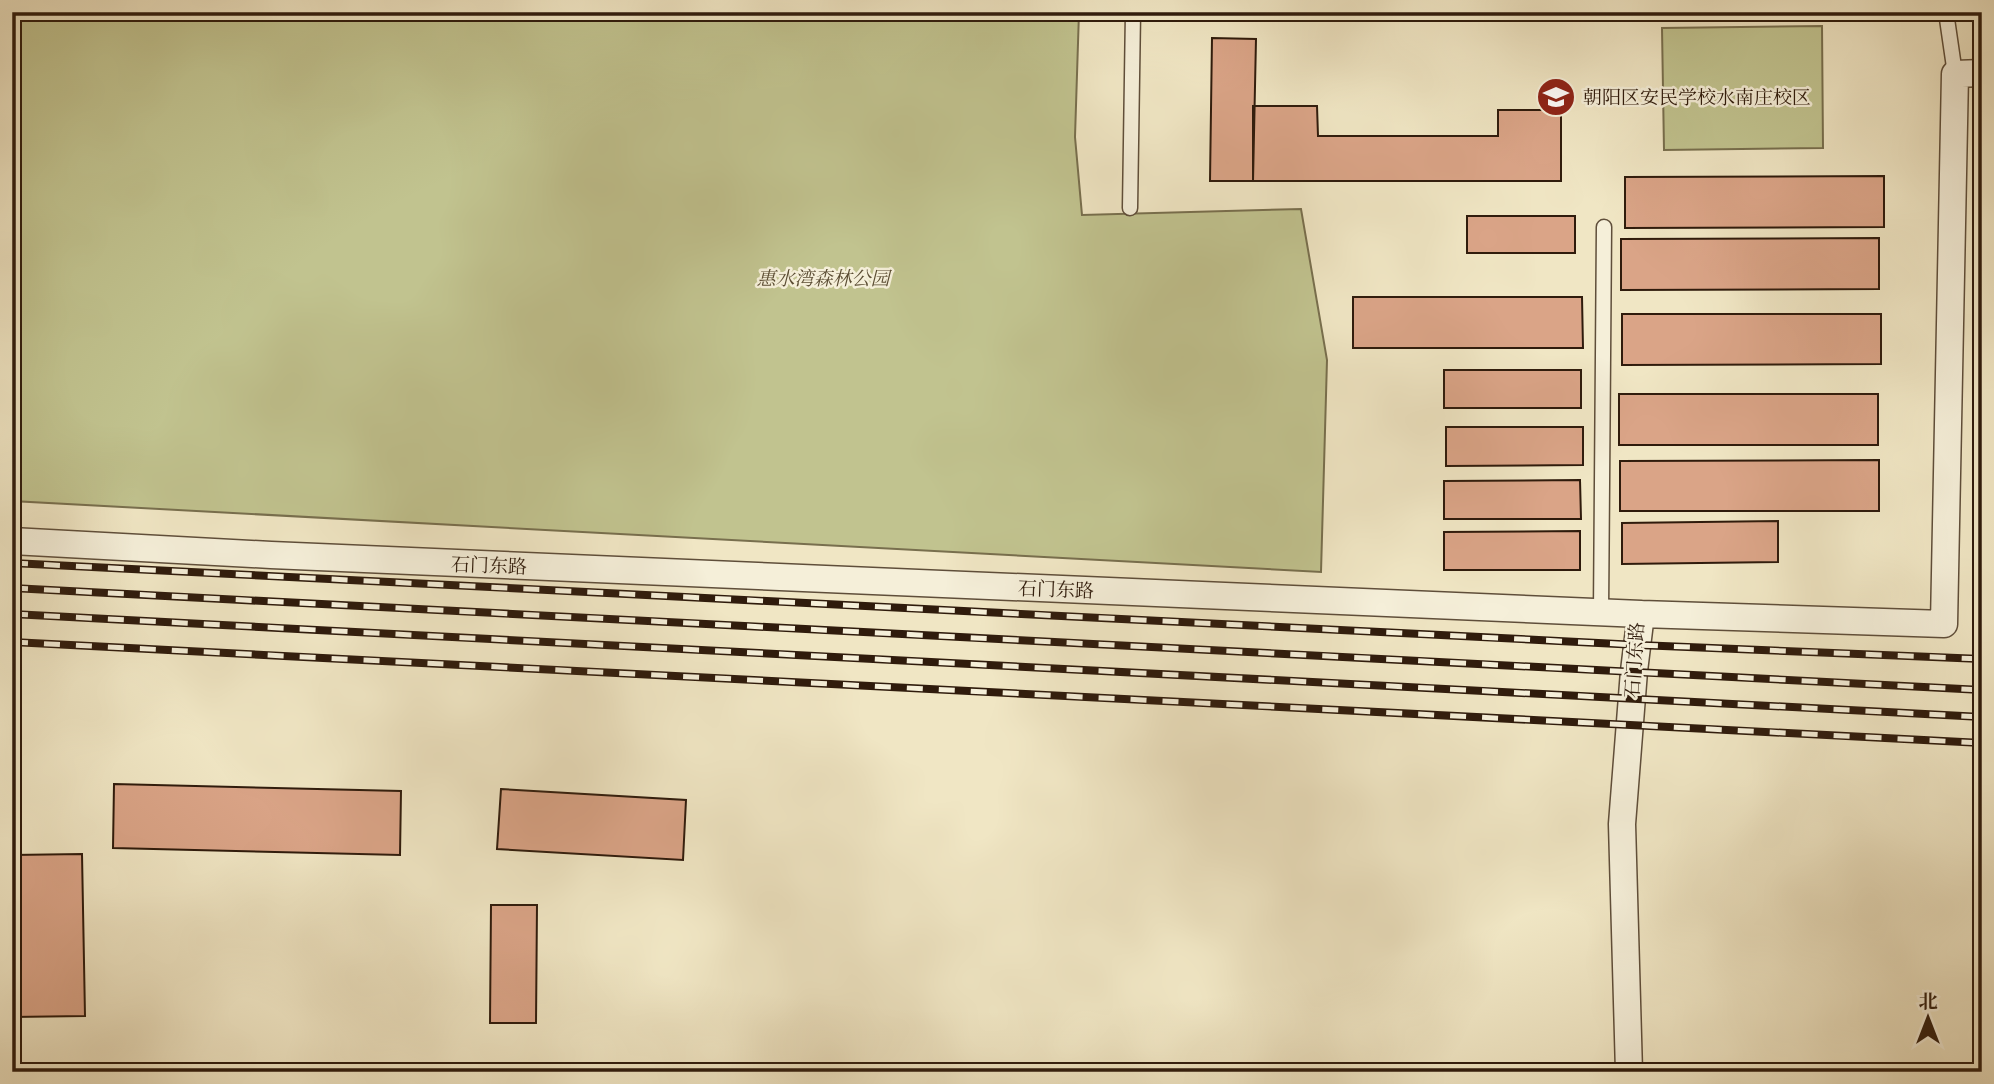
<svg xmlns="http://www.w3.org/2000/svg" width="1994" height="1084" font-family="Alegreya,'Noto Serif SC',serif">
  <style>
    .green { fill: #c1c38f; stroke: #786f4e; stroke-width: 2 }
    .building { fill: #daa487; stroke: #2f1b0c; stroke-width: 2 }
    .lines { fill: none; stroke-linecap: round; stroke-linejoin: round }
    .service-casing { stroke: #5f4e3a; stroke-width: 17 }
    .minor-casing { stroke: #5f4e3a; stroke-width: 29 }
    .service { stroke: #f5efd9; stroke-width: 14 }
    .minor { stroke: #f5efd9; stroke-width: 26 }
    .rail-casing { stroke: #2f1b0c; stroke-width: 8 }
    .rail { stroke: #f5efd9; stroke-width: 5; stroke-dasharray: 16; stroke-linecap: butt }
    .labels { text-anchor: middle; stroke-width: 5; stroke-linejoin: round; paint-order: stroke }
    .poi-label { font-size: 19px; fill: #2f1b0c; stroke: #f5efd9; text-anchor: start }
    .park-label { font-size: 19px; font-style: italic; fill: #5b4d33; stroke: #f5efd9 }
    .street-label { font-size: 19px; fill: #2f1b0c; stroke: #f5efd9 }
  </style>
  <rect width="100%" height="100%" fill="#f0e6c4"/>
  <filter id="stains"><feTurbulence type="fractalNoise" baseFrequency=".00286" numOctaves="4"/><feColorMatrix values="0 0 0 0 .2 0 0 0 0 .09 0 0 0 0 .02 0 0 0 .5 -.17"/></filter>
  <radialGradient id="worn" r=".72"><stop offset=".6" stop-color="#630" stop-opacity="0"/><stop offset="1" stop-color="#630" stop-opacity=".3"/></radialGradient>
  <path class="green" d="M12,12H1079L1075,137L1082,215L1301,209L1327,360L1321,572L12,501Z
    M1822,26L1823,148L1664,150L1662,28Z"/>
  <path class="building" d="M1212,38L1256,39L1253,181H1210Z
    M1253,106H1317L1318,136H1498V110H1561V181H1253Z
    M1884,176V227L1625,228V177Z
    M1467,216H1575V253H1467Z
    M1879,238V289L1621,290V239Z
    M1353,297H1582L1583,348H1353Z
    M1622,314H1881V364L1622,365Z
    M1444,370H1581V408H1444Z
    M1619,394H1878V445H1619Z
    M1446,427H1583V465L1446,466Z
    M1879,460V511H1620V461Z
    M1580,480L1581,519H1444V481Z
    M1778,521V562L1622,564V523Z
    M1580,531V570H1444V532Z
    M114,784L401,791L400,855L113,848Z
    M501,789L686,800L683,860L497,849Z
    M82,854L85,1016L12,1017V855Z
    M491,905H537L536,1023H490Z
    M234,1065L445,1071V1072H234Z"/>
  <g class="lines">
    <defs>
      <path id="service" d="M1946,12L1955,74
        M1130,208L1133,12
        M1601,613L1604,227"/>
      <path id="minor" d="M12,541L271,555L1641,614L1634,671L1622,824L1629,1072
        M1641,614L1944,624L1955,74L1982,73"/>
    </defs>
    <use href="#service" class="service-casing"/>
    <use href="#minor" class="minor-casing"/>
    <use href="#service" class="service"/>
    <use href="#minor" class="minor"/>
    <defs>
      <path id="rail" d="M12,563L1638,645L1982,659
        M12,588L1982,690
        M12,614L1982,717
        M12,642L1982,743"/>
    </defs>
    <use href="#rail" class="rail-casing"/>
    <use href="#rail" class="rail"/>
  </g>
  <defs>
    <symbol id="school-disc" viewBox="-11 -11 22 22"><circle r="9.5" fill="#8f2418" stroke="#f5efd9"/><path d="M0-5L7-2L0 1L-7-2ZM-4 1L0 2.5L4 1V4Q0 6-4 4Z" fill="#fff"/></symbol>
  </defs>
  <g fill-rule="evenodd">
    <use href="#school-disc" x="1534" y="75" width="44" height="44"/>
  </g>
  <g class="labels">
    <g class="poi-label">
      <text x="1583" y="104">朝阳区安民学校水南庄校区</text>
    </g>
    <g class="park-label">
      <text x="823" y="285">惠水湾森林公园</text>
    </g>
    <g class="street-label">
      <text transform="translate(489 565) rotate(2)" y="7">石门东路</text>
      <text transform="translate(1056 589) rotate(2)" y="7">石门东路</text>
      <text transform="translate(1634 660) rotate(-86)" y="7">石门东路</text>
    </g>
  </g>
  <rect width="1994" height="1084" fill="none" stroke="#f0e6c4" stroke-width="42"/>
  <rect x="14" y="14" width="1966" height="1056" fill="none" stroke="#2f1b0c" stroke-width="3.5"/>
  <rect x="21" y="21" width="1952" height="1042" fill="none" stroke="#2f1b0c" stroke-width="2"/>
  <g transform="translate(1928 1018)" stroke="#f5efd9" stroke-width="5" paint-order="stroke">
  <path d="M0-5L12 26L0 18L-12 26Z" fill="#2f1b0c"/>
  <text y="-10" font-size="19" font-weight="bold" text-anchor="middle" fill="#2f1b0c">北</text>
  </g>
  <rect width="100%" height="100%" filter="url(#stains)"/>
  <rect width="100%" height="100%" fill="url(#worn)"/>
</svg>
